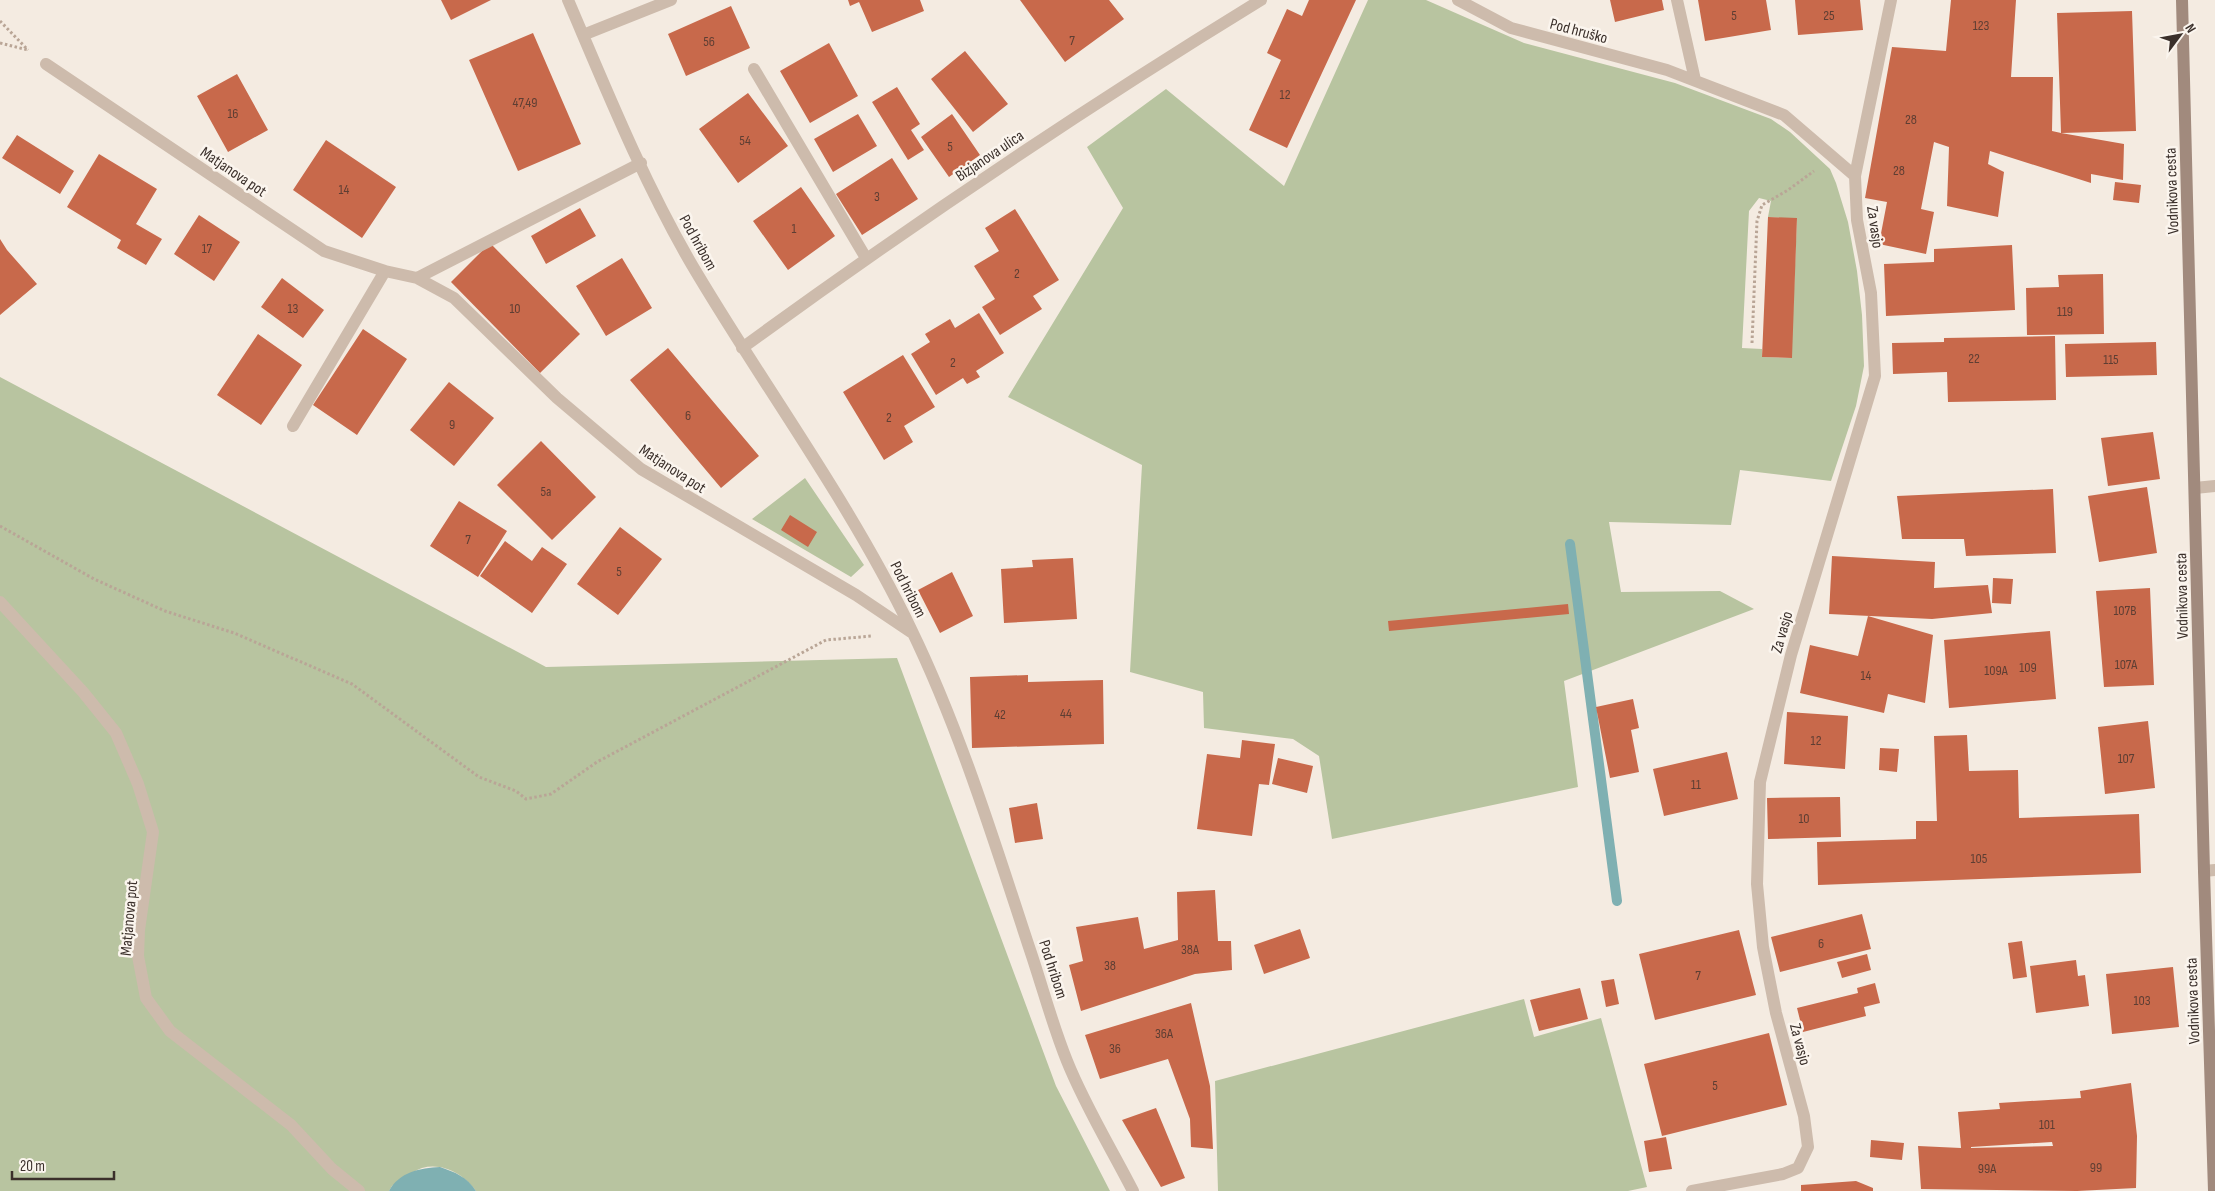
<svg xmlns="http://www.w3.org/2000/svg" width="2215" height="1191" font-family="'Sofia Sans Condensed',sans-serif">
  <style>
    .green { fill: #b8c4a0; fill-rule: evenodd }
    .water { fill: #7fb0b2 }
    .lines { fill: none; stroke-linecap: round; stroke-linejoin: round }
    .stream { stroke: #7fb0b2; stroke-width: 10 }
    .building { fill: #c8694b; fill-rule: evenodd }
    .path { stroke: #b9a596; stroke-width: 3; stroke-dasharray: 2.5 2.5; stroke-linecap: butt }
    .lane { stroke: #cdbbac; stroke-width: 12 }
    .street { stroke: #cdbbac; stroke-width: 12 }
    .secondary { stroke: #a18a7d; stroke-width: 12 }
    .labels { text-anchor: middle; stroke-width: 5; stroke-linejoin: round; paint-order: stroke }
    .number-label { font-size: 14px; fill: #5e3e33 }
    .street-label { font-size: 16px; fill: #3b302b; stroke: #fbf5ee }
  </style>
  <rect width="100%" height="100%" fill="#f4ebe1"/>
  <path class="green" d="M1368,0H1426L1524,43L1675,83L1771,119L1790,132L1830,169L1836,183L1848,222L1857,271L1862,315L1864,366L1856,406L1831,481L1740,470L1731,525L1609,522L1621,592L1720,591L1754,609L1564,681L1578,787L1332,839L1319,756L1293,739L1204,728L1203,692L1130,672L1142,465L1008,397L1123,208L1087,147L1166,89L1284,186ZM1759,198L1771,201L1768,217L1797,219L1791,358L1762,357V349L1742,348L1749,211Z
    M0,377L546,667L897,658L1056,1086L1110,1191H476C465,1175 443,1162 422,1168C412,1171 401,1181 392,1186L389,1191H0Z
    M805,478L864,565L851,577L752,519Z
    M1524,999L1534,1037L1601,1018L1647,1187L1628,1191H1218L1215,1081Z"/>
  <path class="water" d="M440,1167C455,1172 467,1177 476,1191H389C399,1172 420,1168 440,1167Z"/>
  <g class="lines">
    <path class="stream" d="M1570,544L1617,901"/>
  </g>
  <path class="building" d="M441,0H491L451,20Z
    M848,0H920L924,11L872,32L859,2L850,6Z
    M1020,0H1109L1124,19L1065,62Z
    M1309,0H1356L1287,148L1249,130L1281,60L1267,53L1287,9L1302,16Z
    M1610,0H1662L1664,10L1615,22Z
    M1698,0H1766L1771,30L1705,41Z
    M1795,0H1860L1863,30L1798,35Z
    M1951,0H2016L2011,77H2053L2052,131L2061,133L2057,13L2132,11L2136,131L2061,133L2124,144L2123,180L2091,174V183L1990,151L1988,164L2004,172L1998,217L1947,206L1949,147L1934,142L1921,209L1934,212L1926,254L1879,244L1887,202L1865,198L1892,47L1946,51Z
    M731,6L750,48L686,76L668,34Z
    M533,33L581,144L518,171L469,60Z
    M829,43L858,96L810,123L780,71Z
    M965,51L1008,104L973,132L931,79Z
    M237,74L268,130L228,152L197,96Z
    M897,87L920,124L911,130L924,150L908,160L872,102Z
    M748,93L788,146L738,183L699,129Z
    M858,114L877,146L833,172L814,139Z
    M952,114L980,155L949,177L921,137Z
    M17,135L74,171L60,194L2,158Z
    M326,140L396,187L362,238L293,190Z
    M99,154L157,189L136,224L162,239L146,265L117,248L121,240L67,207Z
    M892,158L918,199L862,235L836,194Z
    M2115,182L2141,185L2139,203L2113,200Z
    M801,187L835,236L788,270L753,221Z
    M580,208L596,236L546,264L531,236Z
    M1015,209L1059,280L1033,296L1042,309L1000,335L982,307L995,299L974,266L999,251L985,228Z
    M199,215L240,242L214,281L174,254Z
    M1768,217L1797,218L1792,358L1762,357Z
    M0,239L7,250L37,284L0,315Z
    M490,243L580,334L540,373L451,282Z
    M2012,245L2015,310L1886,316L1884,264L1934,262V249Z
    M622,258L652,308L606,336L576,286Z
    M2103,274L2104,334L2027,335L2026,288L2059,287L2058,275Z
    M282,278L324,310L303,338L261,307Z
    M979,313L1004,353L976,371L980,377L967,384L963,378L936,395L911,354L930,342L925,334L950,319L955,328Z
    M363,329L407,359L357,435L313,405Z
    M258,334L302,365L261,425L217,395Z
    M2055,336L2056,400L1948,402L1947,372L1893,374L1892,343L1944,342V338Z
    M2156,342L2157,375L2066,377L2065,344Z
    M668,348L759,456L721,488L630,380Z
    M903,355L935,407L904,426L913,442L884,460L843,392Z
    M449,382L494,418L454,466L410,430Z
    M2153,432L2160,479L2108,486L2101,438Z
    M541,441L596,497L552,540L497,485Z
    M2147,487L2157,553L2099,562L2088,496Z
    M2053,489L2056,553L1966,556L1964,539H1902L1897,496Z
    M459,501L507,531L478,577L430,546Z
    M790,515L817,532L808,547L781,530Z
    M620,527L662,559L618,615L577,584Z
    M505,541L532,561L542,547L567,564L532,613L480,576Z
    M1832,556L1935,562L1934,588L1988,585L1992,613L1932,619L1829,614Z
    M1073,558L1077,619L1004,623L1001,569L1033,567L1032,560Z
    M952,572L973,616L940,633L918,590Z
    M1993,578L2013,579L2011,604L1992,603Z
    M2150,588L2154,685L2104,687L2096,591Z
    M1568,604L1569,614L1389,631L1388,621Z
    M1868,616L1933,635L1925,703L1888,694L1884,713L1800,693L1810,645L1858,656Z
    M2050,631L2056,699L1949,708L1944,640Z
    M1028,675V682L1103,680L1104,744L972,748L970,677Z
    M1633,699L1639,728L1631,730L1639,772L1610,778L1596,707Z
    M1787,712L1848,716L1845,769L1784,764Z
    M2148,721L2155,788L2105,794L2098,727Z
    M1967,735L1969,771L2018,770L2019,818L2139,814L2141,873L1818,885L1817,842L1916,839V821H1937L1934,736Z
    M1242,740L1275,744L1269,785L1259,784L1252,836L1197,829L1207,754L1240,758Z
    M1880,748L1899,749L1897,772L1879,770Z
    M1727,752L1738,799L1664,816L1653,769Z
    M1278,758L1313,766L1307,793L1272,784Z
    M1840,797L1841,837L1768,839L1767,798Z
    M1037,803L1043,839L1015,843L1009,808Z
    M1215,890L1218,941H1231L1232,970L1195,974L1081,1011L1069,965L1083,961L1076,927L1138,917L1144,949L1178,940L1177,892Z
    M1862,914L1871,949L1780,972L1771,937Z
    M1300,929L1310,958L1264,974L1254,945Z
    M1739,930L1756,995L1655,1020L1639,954Z
    M2022,941L2027,977L2013,979L2008,943Z
    M1867,954L1871,970L1842,978L1837,962Z
    M2076,960L2078,976L2085,975L2089,1006L2036,1013L2030,966Z
    M2173,967L2179,1027L2112,1034L2106,974Z
    M1614,979L1619,1004L1606,1007L1601,981Z
    M1875,983L1880,1003L1864,1007L1866,1016L1803,1032L1797,1008L1858,993L1857,988Z
    M1580,988L1588,1019L1539,1031L1530,1000Z
    M1191,1003L1210,1086L1213,1149L1191,1147L1190,1119L1168,1059L1100,1079L1085,1035Z
    M1769,1033L1787,1105L1662,1136L1644,1064Z
    M2131,1083L2137,1136L2136,1188L2077,1191L1921,1189L1918,1146L1961,1148L1958,1112L2000,1109L1999,1103L2081,1098L2080,1091ZM2052,1142L2053,1146L1971,1148V1147Z
    M1156,1108L1185,1178L1161,1187L1122,1120Z
    M1666,1137L1672,1169L1649,1172L1644,1141Z
    M1871,1140L1904,1143L1902,1160L1870,1157Z
    M1856,1181L1873,1188V1191H1801V1185Z"/>
  <g class="lines">
    <path class="path" d="M0,21L28,50
      M0,43L28,50
      M1752,343L1757,221L1762,205L1788,190L1814,171
      M0,526L94,579L165,611L234,633L352,684L479,777L516,791L526,799L551,794L597,762L826,640L872,636"/>
    <path class="lane" d="M0,602L83,692L116,733L138,784L153,832L139,930L138,956L146,998L170,1031L291,1125L332,1169L359,1191"/>
    <path class="street" d="M568,0C606,89 643,181 692,265C764,387 850,502 911,629C960,730 994,841 1029,947C1042,985 1052,1024 1067,1061C1085,1106 1111,1148 1133,1191
      M1458,0L1511,28L1667,70L1784,115L1855,176
      M1677,0L1695,80
      M583,35L671,0
      M46,64L324,251L385,271L417,278L454,298L557,398L641,469L856,595L911,632
      M754,69L866,258
      M417,278L641,163
      M742,348C911,225 1083,109 1261,0
      M293,426L385,271
      M2195,488L2215,486
      M2204,871L2215,870
      M1692,1191L1783,1174L1798,1168L1808,1147L1804,1116L1776,1013L1763,947L1757,884L1760,782L1791,655L1875,376L1871,293L1857,220L1855,176L1891,0"/>
    <path class="secondary" d="M2182,0L2204,871L2214,1191"/>
  </g>
  <g class="labels">
    <g class="number-label">
      <text x="1734" y="20">5</text>
      <text x="1829" y="20">25</text>
      <text x="1981" y="30">123</text>
      <text x="1072" y="45">7</text>
      <text x="709" y="46">56</text>
      <text x="1285" y="99">12</text>
      <text x="525" y="107">47,49</text>
      <text x="233" y="118">16</text>
      <text x="1911" y="124">28</text>
      <text x="745" y="145">54</text>
      <text x="950" y="151">5</text>
      <text x="1899" y="175">28</text>
      <text x="344" y="194">14</text>
      <text x="877" y="201">3</text>
      <text x="794" y="233">1</text>
      <text x="207" y="253">17</text>
      <text x="1017" y="278">2</text>
      <text x="293" y="313">13</text>
      <text x="515" y="313">10</text>
      <text x="2065" y="316">119</text>
      <text x="1974" y="363">22</text>
      <text x="2111" y="364">115</text>
      <text x="953" y="367">2</text>
      <text x="688" y="420">6</text>
      <text x="889" y="422">2</text>
      <text x="452" y="429">9</text>
      <text x="546" y="496">5a</text>
      <text x="468" y="544">7</text>
      <text x="619" y="576">5</text>
      <text x="2125" y="615">107B</text>
      <text x="2126" y="669">107A</text>
      <text x="2028" y="672">109</text>
      <text x="1996" y="675">109A</text>
      <text x="1866" y="680">14</text>
      <text x="1066" y="718">44</text>
      <text x="1000" y="719">42</text>
      <text x="1816" y="745">12</text>
      <text x="2126" y="763">107</text>
      <text x="1696" y="789">11</text>
      <text x="1804" y="823">10</text>
      <text x="1979" y="863">105</text>
      <text x="1821" y="948">6</text>
      <text x="1190" y="954">38A</text>
      <text x="1110" y="970">38</text>
      <text x="1698" y="980">7</text>
      <text x="2142" y="1005">103</text>
      <text x="1164" y="1038">36A</text>
      <text x="1115" y="1053">36</text>
      <text x="1715" y="1090">5</text>
      <text x="2047" y="1129">101</text>
      <text x="2096" y="1172">99</text>
      <text x="1987" y="1173">99A</text>
    </g>
    <g class="street-label">
      <text transform="translate(1579 30) rotate(15)" y="6">Pod hruško</text>
      <text transform="translate(989 155) rotate(-34)" y="6">Bizjanova ulica</text>
      <text transform="translate(234 171) rotate(34)" y="6">Matjanova pot</text>
      <text transform="translate(2171 191) rotate(-92)" y="6">Vodnikova cesta</text>
      <text transform="translate(1876 227) rotate(82)" y="6">Za vasjo</text>
      <text transform="translate(699 242) rotate(61)" y="6">Pod hribom</text>
      <text transform="translate(673 468) rotate(33)" y="6">Matjanova pot</text>
      <text transform="translate(909 589) rotate(63)" y="6">Pod hribom</text>
      <text transform="translate(2181 596) rotate(-91)" y="6">Vodnikova cesta</text>
      <text transform="translate(1781 632) rotate(-74)" y="6">Za vasjo</text>
      <text transform="translate(128 918) rotate(-85)" y="6">Matjanova pot</text>
      <text transform="translate(1054 969) rotate(72)" y="6">Pod hribom</text>
      <text transform="translate(2192 1001) rotate(-92)" y="6">Vodnikova cesta</text>
      <text transform="translate(1801 1044) rotate(75)" y="6">Za vasjo</text>
    </g>
  </g>
  <g transform="translate(2180 35) rotate(58)" stroke="#fbf5ee" stroke-width="4" paint-order="stroke">
  <path d="M0-4L9 19L0 12L-9 19Z" fill="#3b302b"/>
  <text y="-8" font-size="14" font-weight="bold" text-anchor="middle" fill="#3b302b">N</text>
  </g>
  <path d="M12 1171v8h102v-8" fill="none" stroke="#3b302b" stroke-width="2.5"/>
  <text x="20" y="1171" font-size="15" fill="#3b302b" stroke="#fbf5ee" stroke-width="4" paint-order="stroke">20 m</text>
</svg>
